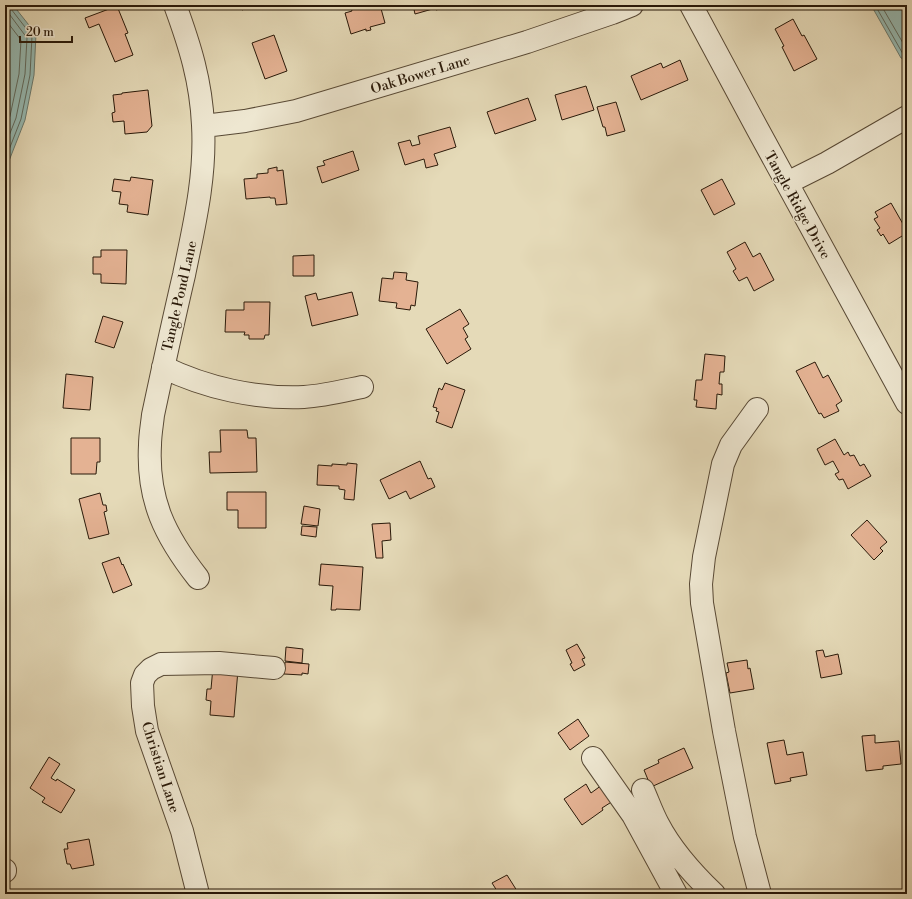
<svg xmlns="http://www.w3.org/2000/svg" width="912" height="899" font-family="'Libre Bodoni',serif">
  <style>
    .water { fill: #96bab3; stroke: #6a7a6f }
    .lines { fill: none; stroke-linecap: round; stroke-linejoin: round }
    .shore { stroke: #606a5e; stroke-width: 1 }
    .building { fill: #e4b293; stroke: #291909 }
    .minor-casing { stroke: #584935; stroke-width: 24 }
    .minor { stroke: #eee7d1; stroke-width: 22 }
    .labels { text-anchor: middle; stroke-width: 3; stroke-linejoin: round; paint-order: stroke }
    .street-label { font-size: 14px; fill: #291909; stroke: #eee7d1 }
  </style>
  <rect width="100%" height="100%" fill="#e5dab8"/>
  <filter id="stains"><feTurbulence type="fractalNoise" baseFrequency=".005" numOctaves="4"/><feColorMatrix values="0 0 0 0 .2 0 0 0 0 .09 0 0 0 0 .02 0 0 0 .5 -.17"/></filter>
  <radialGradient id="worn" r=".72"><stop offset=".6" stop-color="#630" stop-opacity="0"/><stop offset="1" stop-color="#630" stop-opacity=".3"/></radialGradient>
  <path class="water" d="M5,5H13L36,34L34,75L25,120L5,171Z
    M871,5H907V60L901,58Z"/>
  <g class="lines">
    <path class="shore" d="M875,5L903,54L907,56
      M881,5L907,50
      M5,19L21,40L19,74L10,116L5,129
      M5,146L16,118L25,74L27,38L7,11L5,5
      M5,160L21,119L30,75L32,36L11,9L10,5"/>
  </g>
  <path class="building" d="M240,5H256L242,10Z
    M350,5H380L385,23L370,27L371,30L366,31V29L351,34L345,13L352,11Z
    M413,5H449L450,6L436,10V8L415,14Z
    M117,6L128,33L125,34L133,55L115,62L99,24L89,28L85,18Z
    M793,19L802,36L804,35L817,59L794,71L782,47L784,46L775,29Z
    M274,35L287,71L265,79L252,43Z
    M680,60L688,80L641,100L631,76L661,63L663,68Z
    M586,86L594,110L562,120L555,95Z
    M148,90L152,126L147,132L125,134L124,121L113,122L112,113L115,112L113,95L122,94V93Z
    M528,98L536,120L495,134L487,112Z
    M616,102L625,131L607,136L605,127H603L597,107Z
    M450,127L456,147L434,154L438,165L426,168L424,159L405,165L398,143L410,140L412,146L420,144L418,136Z
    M353,151L359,170L322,183L317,167L325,165L323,161Z
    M277,167V171L283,170L287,204L276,205L275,198H270V197L246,199L244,179L257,178V174L268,173V169Z
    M131,177L153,180L148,215L127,212L128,205L119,204L121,192L112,191L114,179L130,181Z
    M722,179L735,204L714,215L701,190Z
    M891,203L907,231V233L889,244L883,234L881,236L877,230L880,228L874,219L878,217L875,212Z
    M745,242L753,257L760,253L774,280L754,291L747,277L739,281L733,271L736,269L727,252Z
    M101,250H127L126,284L101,283V274H93V257H101Z
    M314,255V276H293V256Z
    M394,272L407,273L406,280L418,282L415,306L411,305L410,310L396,308L397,303L379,301L382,278L393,279Z
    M352,292L358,315L312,326L305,296L316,293L318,300Z
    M244,302H270L269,335H265L264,339H249V335H244L245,332H225L226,310H244Z
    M460,309L469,324L463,328L468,337L465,339L471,349L447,364L426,329Z
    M103,316L123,322L114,348L95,342Z
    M705,354L725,356L724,372H720L719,384H722V395L717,394L716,409L696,407L697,400H694L696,380H702Z
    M815,362L823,378L828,375L842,401L836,405L839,411L824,418L821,413L819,414L796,371Z
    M66,374L93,377L90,410L63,408Z
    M445,383L465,390L452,428L436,422L439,412L436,411L437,408L433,407L439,388L442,390Z
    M220,430H247L248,438H256L257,472L210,473L209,452H221Z
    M71,438H100V462H97L96,474H71Z
    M835,439L844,455L848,452L850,456L854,455L860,466L864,464L871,476L848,489L843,479L839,480L835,474L839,472L833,461L825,465L817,449Z
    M420,461L428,479L431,478L435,487L410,499L406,491L389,499L380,480Z
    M347,463L357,464L354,500L344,499L345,490L339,489V486L317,485L318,465L332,466V464L347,465Z
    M227,492H266V528H238V510H227Z
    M100,493L103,505H106L107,511L104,512L109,534L89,539L79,499Z
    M304,506L320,509L318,526L301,524Z
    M867,520L887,542L880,548L883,551L874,560L851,535Z
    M390,523L391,540L382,541L383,558H376L372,524Z
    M302,526L317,527L316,537L301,535Z
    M119,557L122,565L123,564L132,585L113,593L102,563Z
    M321,564L363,567L360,610L336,609V610H331L333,586L319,585Z
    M577,644L585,658L582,659L585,665L574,671L570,664L572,663L566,650Z
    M286,647L303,649L302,663L285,661Z
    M823,650L825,657L838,654L842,674L821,678L816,651Z
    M747,660L748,669L750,668L754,689L730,693L726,673L729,672L727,663Z
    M285,662L309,664L308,674L302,673V675L284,674Z
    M213,667L238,670L234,717L210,715L211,701L206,700L207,689H211Z
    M578,719L589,736L570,750L558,733Z
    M875,735V743L899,741L901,764L883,766V769L866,771L862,736Z
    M784,740L787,755L803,752L807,775L790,778L791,781L775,784L767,743Z
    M5,741L8,761L5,762Z
    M684,748L693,768L651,787L644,770L659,763L658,760Z
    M49,757L60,764L51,778L56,781L57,779L75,790L61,813L42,802L45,798L30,788Z
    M586,784L591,793L602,785L613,801L602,808L603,810L582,825L564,799Z
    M89,839L94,865L72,869L70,864H67L64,849H68L67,843Z
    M507,875L519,894H499L492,883Z"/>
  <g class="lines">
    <defs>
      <path id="minor" d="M175,5C190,46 201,81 203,125C206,177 194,226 184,275C173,322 163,368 153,415C152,425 150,435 150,445C147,500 165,536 198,578
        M691,5L757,128L907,403
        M204,126L245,121L296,111L527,42L612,13L632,5
        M787,183L827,163L907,117
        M163,367C206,388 256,399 304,397C323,396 343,391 362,387
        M757,409L731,445L723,464L704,557L701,584L702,603L724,731L745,837L760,894
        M593,758L633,815L676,894
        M643,790C648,801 652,813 658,824C672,851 692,873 714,894
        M5,871V870
        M198,894L182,831L147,731L143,706L142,683L145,675L151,669L161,664L219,663L274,668"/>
    </defs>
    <use href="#minor" class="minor-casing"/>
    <use href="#minor" class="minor"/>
  </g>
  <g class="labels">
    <g class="street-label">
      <text transform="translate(420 74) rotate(-17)" y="5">Oak Bower Lane</text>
      <text transform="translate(798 205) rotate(61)" y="5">Tangle Ridge Drive</text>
      <text transform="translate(179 296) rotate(-77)" y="5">Tangle Pond Lane</text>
      <text transform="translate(161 767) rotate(72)" y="5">Christian Lane</text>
    </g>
  </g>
  <rect width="912" height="899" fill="none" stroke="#e5dab8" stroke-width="20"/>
  <rect x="6" y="6" width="900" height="887" fill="none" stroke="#291909" stroke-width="2"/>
  <rect x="10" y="10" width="892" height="879" fill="none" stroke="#291909"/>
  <path d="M20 36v6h52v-6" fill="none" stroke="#291909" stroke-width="2"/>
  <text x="26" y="36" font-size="12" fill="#291909" stroke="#eee7d1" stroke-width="3" paint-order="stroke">20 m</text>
  <rect width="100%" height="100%" filter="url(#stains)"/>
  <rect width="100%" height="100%" fill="url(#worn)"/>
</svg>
